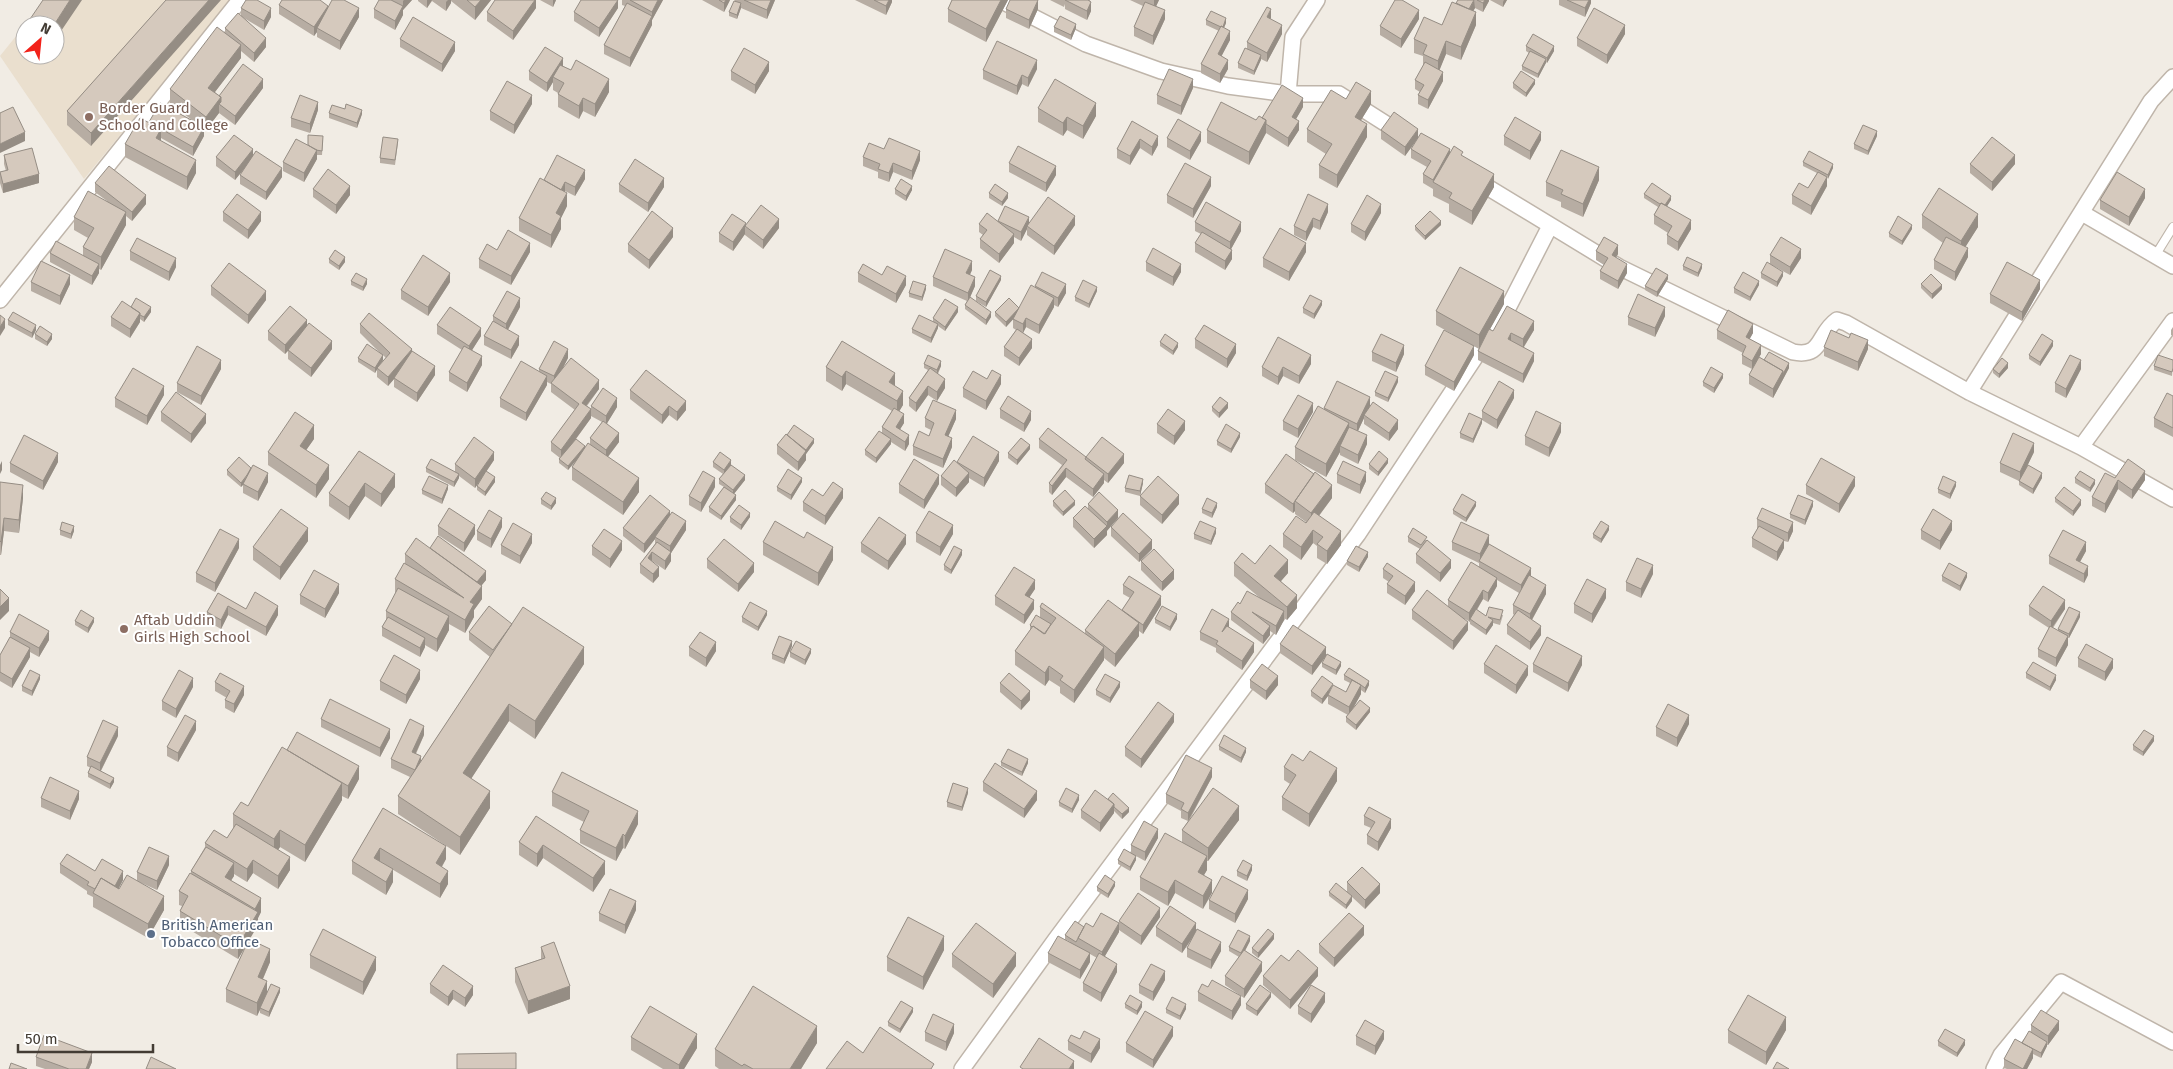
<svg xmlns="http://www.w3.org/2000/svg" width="2173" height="1069" font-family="'Fira Sans',sans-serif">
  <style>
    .education { fill: #eadfce }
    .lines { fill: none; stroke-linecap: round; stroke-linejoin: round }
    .service-casing { stroke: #bfb5aa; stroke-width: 10 }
    .minor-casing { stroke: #bfb5aa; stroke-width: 18 }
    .service { stroke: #fff; stroke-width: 8 }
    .minor { stroke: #fff; stroke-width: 15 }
    .wall { fill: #b7ada3; fill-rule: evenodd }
    .shaded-wall { fill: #958d84 }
    .building { fill: #d5c9bd; stroke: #958d84 }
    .education-dot { fill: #8d6e63; stroke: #fff; stroke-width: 2 }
    .service-dot { fill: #5c6f8a; stroke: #fff; stroke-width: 2 }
    .labels { text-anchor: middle; stroke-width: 4; stroke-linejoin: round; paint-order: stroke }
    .education-label { font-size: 15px; fill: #785e54; stroke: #fff; text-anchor: start }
    .service-label { font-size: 15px; fill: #4e5e75; stroke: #fff; text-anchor: start }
  </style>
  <rect width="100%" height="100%" fill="#f1ece4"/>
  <path class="education" d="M45,0H231L84,179L0,56L25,25V55H55V25H25Z"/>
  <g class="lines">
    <defs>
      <path id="service" d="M2155,256L2173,227"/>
      <path id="minor" d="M1000,0L1086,44L1161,71L1228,86L1288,94H1339L1402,134
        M1288,94L1293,37L1317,0
        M1474,179L1619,267L1793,352C1823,358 1817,334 1837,320L1846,323L1969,392L2081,447L2173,499
        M2082,213L2173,266
        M0,300L240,0
        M1969,392L2151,101L2173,77
        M2081,447L2173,321
        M962,1069L1056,939L1358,534L1509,306L1550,226
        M1994,1069L2001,1055L2061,982L2173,1042"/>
    </defs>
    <use href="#service" class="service-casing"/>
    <use href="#minor" class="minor-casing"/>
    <use href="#service" class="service"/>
    <use href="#minor" class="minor"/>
  </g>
  <path class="wall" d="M166,0L91,146L67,125V111Z
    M392,0H412L403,10V15L395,30L374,18V9Z
    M418,0H491L475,20L451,1V3L446,11L432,1L427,8L418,1Z
    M536,0V8L513,40L487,21V12Z
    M540,0H556L553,7Z
    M618,0V8L599,37L574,21V12Z
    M622,0H663L652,20V25L630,67L604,54V45L625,6L622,5Z
    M702,0H730L724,12Z
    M735,0H775L767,19L741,8L737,19L729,16V12Z
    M855,0H892V2L886,15Z
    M952,0H1008L986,42L948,22V9Z
    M1050,0H1090L1091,11L1087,20L1065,9V4L1064,7Z
    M1130,0H1159L1156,6L1165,19L1153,45L1134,36V27L1143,6Z
    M1458,0H1489V1L1483,12L1475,8L1473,11L1476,25L1461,60L1446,54L1439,70L1443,81L1428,109L1418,104V95L1420,92L1415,89V80L1423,66V56L1414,53V39L1442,25Z
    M1490,0H1507L1503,7Z
    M1559,0H1591V3L1585,17L1559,5Z
    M279,5L328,8L359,17L340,50L317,37V32L314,36L279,14Z
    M241,8L271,17L264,30L242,17L266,47L254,62L241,51V58L215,92L219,96L263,88L235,125L219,113L206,130L204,129V136L193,156L161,138V141L196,173L187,190L125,157V144L149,123L197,124L170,103V89L225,33V28L241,17Z
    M1006,9H1038L1029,29L1006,18Z
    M1271,18V19L1282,34L1267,62L1261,59L1254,75L1238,68V63L1247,49V42Z
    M1419,19L1401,48L1380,35V26Z
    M1206,20L1226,23L1224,28L1230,40L1221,56L1228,69L1220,83L1201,73V64L1219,31L1206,25Z
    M1054,27L1076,28L1071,40L1054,32Z
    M1625,34L1607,64L1577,46V38Z
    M400,39L455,51L442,72L400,47Z
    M1526,46L1554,51L1547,63L1546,62L1538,78L1522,70V66L1529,53L1526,51Z
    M563,66L609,92L595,117L583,111L579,119L558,107V93L553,90V82L547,92L529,80V71Z
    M1037,69L1028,87L1022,84L1017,95L983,79V70Z
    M731,71H769L755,94L731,80Z
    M1513,83L1535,84L1526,97L1513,88Z
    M1193,88L1181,115L1157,104V95Z
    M1346,99L1371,104L1361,120L1367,137L1337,188L1319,178V165L1326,154L1307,142V129Z
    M532,104L514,134L490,120V111Z
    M1303,107L1296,119L1299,130L1288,147L1266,133L1249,165L1207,143V130L1256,120L1262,118Z
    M1038,108L1096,116L1083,139L1067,130L1063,136L1038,122Z
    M318,110L310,133L291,127V118Z
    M329,113L362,114L357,128L329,118Z
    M1132,121L1158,145L1152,156L1140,148L1130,165L1117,158V149Z
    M1381,130L1418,138L1405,156L1381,139Z
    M1504,136L1541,140L1530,160L1504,145Z
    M1877,136L1868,155L1854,149V144Z
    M1167,138L1201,141L1190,160L1167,147Z
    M323,140L322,155H317V159L304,182L283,171V162L308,145Z
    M398,143L395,165L380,163V158Z
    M884,149L920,160L912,180L893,172L889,182L878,178V172L863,166V157Z
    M1411,149L1450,152L1463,157L1494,187L1472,225L1449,212V204L1433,196V189L1423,183V174L1427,167L1411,158Z
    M4,155L39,183L3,193L0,183V172L6,171L4,164Z
    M253,156L282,177L266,200L240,184V175L245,167L235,180L216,166V157Z
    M1803,162L1833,168L1827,179V186L1811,215L1792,204V195L1808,188L1817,173L1803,166Z
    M1009,163L1056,175L1046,192L1009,172Z
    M1970,164H2015L1992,191L1970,173Z
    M585,179L575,196L565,191V192L567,206L561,218V229L551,248L519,231V218L544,180Z
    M1599,180L1583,217L1561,207V202L1546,196V182Z
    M95,183L146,204L132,221L126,216V225L101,270L99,269V273L92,285L50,262V253L83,256V247L88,238L74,230V217L107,201L95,192Z
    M619,184L664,187L648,212L619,192Z
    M1211,186L1193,218L1167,203V195Z
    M313,189L350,195L336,214L313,197Z
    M895,189L912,190L906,201L895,194Z
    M989,193L1008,198L1002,206L989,198Z
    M1644,194L1671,200L1667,206L1691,229L1678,251L1667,244V235L1668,233L1654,224V215L1658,207L1644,198Z
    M2145,198L2129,226L2100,209V200Z
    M223,212L261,221L248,239L223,221Z
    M1328,212L1320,230L1313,227L1306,241L1294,235V226Z
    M1381,213L1365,241L1351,232V224Z
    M1922,215L1978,227L1965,247L1968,257L1955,281L1934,269V260L1943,243L1922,228Z
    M998,221L1029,224L1075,225L1054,255L1027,235V229L1021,241L1014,237V243L999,263L980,248V239L983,235L979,232V224Z
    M1195,222L1241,231L1231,249L1232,259L1225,270L1195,252V243L1201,234L1195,231Z
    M746,225L779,228L763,249L745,235V234L733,251L719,242V233Z
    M1441,225L1425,240L1415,230V226Z
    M1912,229L1902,245L1889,237V233Z
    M673,237L649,269L628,252V244Z
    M130,251L176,267L169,281L130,260Z
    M1596,251L1618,254L1616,257L1627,273L1618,289L1600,279V271L1604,265L1596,260Z
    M530,252L511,285L479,268V259Z
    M1306,252L1289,281L1263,267V258Z
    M1770,255L1801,258L1790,275L1770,264Z
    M329,259L345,262L339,270L329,263Z
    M1146,262L1181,272L1173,286L1146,271Z
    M1683,266L1702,268L1698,277L1683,270Z
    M972,270L970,275L975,286L970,297L991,317L986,325L965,309V305L967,301L933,286V277Z
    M858,273L882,275L906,285L896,303L858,282Z
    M1761,273L1783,276L1777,287L1761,278Z
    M1668,279L1657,297L1645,290V286Z
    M1001,280L986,307L976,301V296Z
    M351,281L367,284L363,291L351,285Z
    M31,282L70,284L60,305L31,291Z
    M450,282L428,316L401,299V290Z
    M1921,284L1942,289L1932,299L1921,288Z
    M1759,285L1750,301L1734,293V288Z
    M211,286L266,300L248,324L211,295Z
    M1035,286L1066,293L1058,307L1054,305V307L1039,334L1026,327L1023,333L1032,348L1019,366L1004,356V347L1016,330L1013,328V319L1006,327L995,316V312L1019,308L1035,287Z
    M926,289L922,301L909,297V293Z
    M2040,289L2022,321L1990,303V294Z
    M1097,291L1089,308L1075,301V297Z
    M1504,304L1490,329L1493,331L1534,330L1524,347L1534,361L1523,383L1478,360V351L1479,349L1436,325V311Z
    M1322,305L1314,319L1303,313V308Z
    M131,307L151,312L144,322L140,319V322L130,338L111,326V317Z
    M520,307L508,330L519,345L511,359L484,345V336L493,322V316Z
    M958,312L945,331L938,326V328L931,343L912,333V329L933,322V318Z
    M1665,316L1655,337L1628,325V317Z
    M8,320L36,330L32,338L8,325Z
    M360,324L435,375L417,402L394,387V379L388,386L377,377V369L375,373L358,362V358L382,355L360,333ZM383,355L386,358L380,364L383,360Z
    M437,325L481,336L472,350L482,365L467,392L449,381V372L462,350L437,334Z
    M2173,327V336L2171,335V330Z
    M1717,330L1753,333L1749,339L1761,354L1759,357L1764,360L1789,368L1773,398L1749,384V375L1752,369L1742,364V355L1743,353L1717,339Z
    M268,331L332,349L311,377L288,359V351L285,354L268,340Z
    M35,334L52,339L47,346L35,339Z
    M1195,339L1236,353L1227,368L1195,348Z
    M842,341L894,386L903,405L899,411L904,423L900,429L909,444L905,451L891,442V444L876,463L865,455V450L882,432V427L892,411L846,384L842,391L826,381V367Z
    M1160,342L1178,347L1173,355L1160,346Z
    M2053,346L2040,366L2029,359V355Z
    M1824,347L1868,349L1858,371L1824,356Z
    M1372,352L1404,354L1396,372L1372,361Z
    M1474,355L1454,391L1425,375V366Z
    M568,358L562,370L599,389L587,406L591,409V406L617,407L607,423L619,442L608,457L639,492L623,515L572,480V467L575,461L568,470L559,463V459L560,458L551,451V442L575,410L551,392V384L547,382V385L526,421L500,407V398L539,371V369ZM591,416L602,422L590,438V444L585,448L571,446L591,418Z
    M2173,360L2172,376L2154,370V366Z
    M924,364L941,366L938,374L945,388L937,401L928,395L916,412L909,406V398L928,370L924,368Z
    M1311,364L1299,384L1283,376L1278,385L1262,376V367Z
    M2008,368L1999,378L1993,373V369Z
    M221,369L201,405L177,392V383Z
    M2081,369L2066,398L2055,392V383Z
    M1723,378L1714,393L1703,386V382Z
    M987,379L1001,384L986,410L963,397V388Z
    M1398,382L1388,402L1375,396V392Z
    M630,390L686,410L677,421L669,415L662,424L630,399Z
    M164,395L147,425L115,407V398Z
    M2173,396V437L2154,427V418Z
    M1514,398L1497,429L1482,420V411Z
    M1370,406L1369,409L1398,429L1389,441L1364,424V418L1358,431L1367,444L1358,464L1340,455V452L1326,477L1295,460V447L1324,410V408Z
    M1212,407L1228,408L1219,418L1212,411Z
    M1000,409L1031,420L1024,432L1000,418Z
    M161,412L206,423L191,443L161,421Z
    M1313,412L1298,438L1283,430V421Z
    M925,418L956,419L948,436L952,447L943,468L913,455V446L929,436L931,430L925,427Z
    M1482,423L1473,443L1460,438V433Z
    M1157,424L1185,430L1174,445L1157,433Z
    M1561,432L1549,457L1525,445V436Z
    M787,435L814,443L806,454V460L798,471L777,454V445Z
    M1240,437L1231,453L1217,445V441Z
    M314,439L306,450L329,479L316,498L268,465V452Z
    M1039,439L1086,457L1124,463L1108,483L1104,480V483L1093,497L1066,477L1052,495L1049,492V483L1062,465L1039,448Z
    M1030,449L1017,465L1008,458V453Z
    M359,451L395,487L381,507L365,496L349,520L329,506V493Z
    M2034,452L2027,466L2042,478L2033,494L2019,485V481L2000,472V463Z
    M494,460L486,472L495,482L485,496L477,490V486L484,475L475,488L459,476V478L454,487L426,472V468L455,472V464Z
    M999,461L984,487L969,478V482L956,497L941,485V476L957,463V462Z
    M58,462L43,490L10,472V463Z
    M713,462L731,465L745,480L734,494L736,500L721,520L709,512V507L724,487L719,484V479L723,474L713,467Z
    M1388,463L1378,476L1369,469V464Z
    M251,468L268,482L258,501L243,493V485L241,487L227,475V470Z
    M1337,474L1366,481L1360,494L1337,483Z
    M2075,478L2095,484L2090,492L2075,483Z
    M2115,478L2145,480L2132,499L2118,489L2105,513L2092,506V497Z
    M0,482L23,498L19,533L4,531L1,555H0Z
    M802,482L791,500L777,491V487Z
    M1143,483L1140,496L1125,492V488Z
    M899,484H939L924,509L899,493Z
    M1265,484L1332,498L1319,516L1341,545L1327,564L1317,558V546L1313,543L1301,560L1283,547V534L1306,522L1295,514V511L1293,513L1265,493Z
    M1806,485L1855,486L1839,513L1806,494Z
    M1956,486L1950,499L1938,493V489Z
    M715,487L701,512L689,505V496Z
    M448,489L442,504L422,494V490Z
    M823,496L843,498L825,525L803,511V502Z
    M1140,496L1179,504L1162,524L1140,505Z
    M2055,498L2081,505L2073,516L2055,502Z
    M541,499L556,503L551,510L541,504Z
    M1053,501L1075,505L1063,516L1053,506Z
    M1088,504L1118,518L1107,530V535L1094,548L1073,527V518L1088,509Z
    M1476,506L1466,522L1453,514V510Z
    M1813,506L1805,525L1790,518V514Z
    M1217,507L1212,518L1202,513V509Z
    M670,514L686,530L671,553V561L665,570L652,561V562L659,576L653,583L640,573V564L655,544V539L644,553L623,536V528Z
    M730,517H750L741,530L730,522Z
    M1757,519L1793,531L1788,542L1784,541V548L1777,561L1752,547V538L1758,528H1757Z
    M438,526L475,534L464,552L438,535Z
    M502,527L491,548L477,540V531Z
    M1111,527L1152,549L1139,562L1111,536Z
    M60,530L74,531L71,539L60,535Z
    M1609,530L1601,543L1593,538V534Z
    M1921,530H1952L1940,550L1921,539Z
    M916,533L953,534L940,556L916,542Z
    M1216,533L1211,545L1194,539V534Z
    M1408,537L1427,540L1451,568L1440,582L1416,563V554L1420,549L1408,542Z
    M308,541L280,580L253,560V547Z
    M763,542L833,560L818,586L763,555Z
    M1452,542L1489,544L1531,576L1546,594L1532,620L1541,635L1530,650L1507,634V625L1514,615L1513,614V605L1519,593L1497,580V586L1488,602L1483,599L1477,610L1486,616L1503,615L1500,625L1493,623V625L1486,635L1470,624V622L1465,619L1468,630L1453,650L1412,619V610L1448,606V600L1479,567V563L1452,550Z
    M532,543L520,564L501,554V545Z
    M861,543L906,544L888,570L861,552Z
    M592,546L622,550L610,568L592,555Z
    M239,548L215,592L196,582V573Z
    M430,548L486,580L481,586L482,599L474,610V617L465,633L449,624V630L437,652L425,645V647L420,657L382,636V627L386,620V611L396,593L395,592V579L405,564V554Z
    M2086,551L2080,562L2088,575L2084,583L2049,564V556Z
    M962,555L951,574L944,570V565Z
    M1368,557L1359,572L1347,565V561Z
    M707,559L754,572L738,592L707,568Z
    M1141,561L1174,579L1162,591L1141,570Z
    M1234,563L1255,564L1288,573L1281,581L1297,608L1287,620L1284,618V620L1276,635L1270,631V635L1263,644L1231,620V612L1240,604L1260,598L1234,576Z
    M1383,569L1415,591L1405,605L1387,593V584L1389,582L1383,578Z
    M1653,574L1641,598L1626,591V582Z
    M1942,576L1967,577L1960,591L1942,581Z
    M1123,585L1161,605L1143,634L1139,631V636L1115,667L1104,658V660L1074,703L1060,693V687L1049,680L1045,686L1015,665V651L1030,630V625L1040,618V607L1085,634V630L1122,610L1130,598L1123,594Z
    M1035,589L1029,597L1034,609L1024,624L995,605V596Z
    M218,593L246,609L278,615L266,636L228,615L221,629L207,621V612Z
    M339,593L325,618L300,604V595Z
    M1606,598L1592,623L1574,613V604Z
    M2029,606L2065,609L2053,628L2058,631V629L2080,617L2069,638H2068V645L2056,667L2038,657V649L2049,628L2029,615Z
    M767,615L758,631L742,622V617Z
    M1155,619H1177L1170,631L1155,623Z
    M75,621L94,622L88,633L75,625Z
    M512,624L584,664L535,739L509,721L471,779L490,808L460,855L398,814V796L410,777L391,768V759L424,735L416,754L421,761L490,657L469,640V632Z
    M1229,627L1254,652L1242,670L1216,652V648L1200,640V632Z
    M10,632L49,640L39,657L30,652V657L12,688L0,681V655L10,638Z
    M1280,644L1326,656L1312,675L1280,653Z
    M792,646L784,664L772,659V654Z
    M689,647L716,651L706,667L689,656Z
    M790,652L811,653L805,665L790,657Z
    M2078,658L2113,668L2105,681L2078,667Z
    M1322,663L1341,666L1336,675L1322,667Z
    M1484,664L1528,675L1516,694L1484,673Z
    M1533,664L1582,665L1568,692L1533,672Z
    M2026,673L2056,680L2050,691L2026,678Z
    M1344,675L1369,685L1365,693L1361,690V694L1351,711L1370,712L1356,730L1346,722V717L1348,715L1328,704V696L1322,704L1311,696V691L1346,692L1350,683L1344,680Z
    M40,679L32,696L22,691V686Z
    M420,679L406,704L380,690V681Z
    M1250,680L1278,685L1266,700L1250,688Z
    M215,682L244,695L234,713L225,708V700L227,698L215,691Z
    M1000,683L1030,700L1021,710L1000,692Z
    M193,687L176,718L162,710V701Z
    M1120,687L1110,703L1096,695V690Z
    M321,719L390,738L380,757L321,727Z
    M1174,722L1141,768L1125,756V747Z
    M1689,724L1677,747L1656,736V727Z
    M196,730L178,762L167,756V747Z
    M118,736L101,771L114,782L110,789L88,777V773L91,768L87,766V757Z
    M2154,741L2143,756L2133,750V745Z
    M1219,746L1246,752L1241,763L1219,750Z
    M287,750L359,779L348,799L342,796V800L305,862L280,847L278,850L290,870L278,889L253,873L247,882L234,874V876L231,880L261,912L258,918V925L249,939L270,962L263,979L267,992H280L269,1017L260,1013V1010L257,1016L226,1002V989L248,942L238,959L180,924V911L182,906L179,905V891L191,873V871L205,847V843L227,838L233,829V814L248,806Z
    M1001,762L1028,763L1022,776L1001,766Z
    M1284,767L1337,781L1309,827L1282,810V797L1290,784L1284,780Z
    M1212,777L1189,821L1239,820L1208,861H1207V870L1204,875L1203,909L1175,893L1168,906L1140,890V877L1182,842V830L1188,821L1181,818V811L1166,803V794Z
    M983,782L1037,800L1024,818L983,791Z
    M552,792L638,824L625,849L623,848L616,861L580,843V830L584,822L552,806Z
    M968,793L962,811L947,807V802Z
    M41,798L79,799L70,820L41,807Z
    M1108,799L1129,812L1122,819L1114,811V813L1100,832L1081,818V810Z
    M1079,800L1072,813L1059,806V802Z
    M383,808L446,859L442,867L448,884L440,898L380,862L393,882L386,895L352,874V861Z
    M536,816L605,874L593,892L543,858L537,867L519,855V842Z
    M1364,816L1391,828L1378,851L1367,844V835L1371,828L1364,825Z
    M1158,838L1145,861L1136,856V860L1130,871L1118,864V860L1131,853V845Z
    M60,864L95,871L123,880L119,888L164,910L148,938L93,907V897L87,894V891L60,873Z
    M169,865L157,890L137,881V872Z
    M1252,870L1247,881L1237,876V871Z
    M1347,882L1380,893L1365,909L1352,897V901L1346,909L1329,896V892L1347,891Z
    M1115,886L1108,898L1097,891V887Z
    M1248,899L1235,923L1209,909V900Z
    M636,910L625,934L599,921V913Z
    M1160,917L1141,945L1119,930V921Z
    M1084,927H1093L1119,932L1105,956L1117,972L1101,1002L1083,991V983L1097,958L1090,954V962L1080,979L1048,962V953L1070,942L1065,939V935Z
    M1156,927L1196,931L1221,951L1211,969L1187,957V948L1194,936L1182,953L1156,936Z
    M1364,935L1334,967L1319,953V944Z
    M1274,939L1258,958L1252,953V948Z
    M1250,941L1245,951L1262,971L1244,998L1225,985V976L1239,957L1229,951V947Z
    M541,947L570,999L528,1014L515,982V968L541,959Z
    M944,950L923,990L887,971V957Z
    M952,954L1016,966L993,998L952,967Z
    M310,955L376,970L363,995L310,968Z
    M1289,961L1318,976L1290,1009L1263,985V976Z
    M1165,980L1153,1001L1139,993V985Z
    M430,984L473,995L465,1007L453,999L448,1006L430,993Z
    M1198,992L1241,1005L1232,1020L1198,1001Z
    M1271,997L1257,1016L1246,1009V1004Z
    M1325,1002L1311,1023L1298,1014V1006Z
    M1125,1004L1142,1007L1137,1015L1125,1008Z
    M1166,1009H1186L1180,1020L1166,1013Z
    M913,1012L900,1033L888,1026V1022Z
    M2031,1025L2059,1030L2048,1045H2047V1046L2041,1058L2033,1054V1058L2027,1069H2007L2004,1068V1059L2022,1043L2031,1032Z
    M1728,1030H1786L1766,1065L1728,1043Z
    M925,1032L954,1033L946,1051L925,1041Z
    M1173,1036L1153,1068L1126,1052V1043Z
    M1356,1036L1384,1039L1375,1055L1356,1045Z
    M631,1037L697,1048L684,1069H663L631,1050Z
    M1080,1039L1100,1048L1091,1063L1068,1050V1041Z
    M1938,1041L1965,1045L1957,1057L1938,1046Z
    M817,1043L801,1069H719L715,1066V1049Z
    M36,1057L92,1062L89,1069H45L36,1066Z"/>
  <path class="shaded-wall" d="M70,0H82L55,40V25H54Z
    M209,0H221L91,146V133Z
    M404,0H412L403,10V1Z
    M427,0H432L427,8Z
    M448,0H451V3L446,11V2Z
    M481,0H491L475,20V7Z
    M535,0H536V8L513,40V31Z
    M553,0H556L553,7Z
    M618,0V8L599,37V28Z
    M658,0H663L652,20V25L630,67V58L652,17V12Z
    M726,0H730L724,12V3Z
    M771,0H775L767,19V10Z
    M889,0H892V2L886,15V6Z
    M1001,0H1008L986,42V29Z
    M1038,0V9L1029,29V20Z
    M1154,0H1159L1154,11Z
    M1474,0L1475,8L1468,21V12Z
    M1485,0H1489V1L1483,12V3Z
    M1504,0H1507L1503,7V2Z
    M1589,0H1591V3L1585,17V8Z
    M1091,2V11L1087,20V11Z
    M741,3V8L737,19V15Z
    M328,6V14L317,28V32L314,36V27Z
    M403,6V15L395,30V21Z
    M271,8V17L264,30V21Z
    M359,8V17L340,50V41Z
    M1271,9V18L1267,26V17Z
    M1165,10V19L1153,45V36Z
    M1419,10V19L1401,48V39Z
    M1476,12V25L1461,60V47Z
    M1226,18V23L1222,32V28Z
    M1076,24V28L1071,40V35Z
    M1282,25V34L1267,62V53Z
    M1625,25V34L1607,64V55Z
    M1230,31V40L1218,63V54Z
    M266,38V47L254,62V53Z
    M1446,41V54L1438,74V61Z
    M455,42V51L442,72V64Z
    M241,45V58L208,101V88Z
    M1554,46V51L1547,63V58Z
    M1261,55V60L1254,75V71Z
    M563,58V67L553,77V82L547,92V83Z
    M1546,59V63L1538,78V74Z
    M1037,60V69L1028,87V78Z
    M1228,60V69L1220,83V74Z
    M769,62V71L755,94V85Z
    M1443,72V81L1428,109V100Z
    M1022,75V84L1017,95V86Z
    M263,79V88L235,125V116Z
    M609,79V92L595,117V104Z
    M1193,79V88L1181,115V106Z
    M1535,80V84L1526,97V93Z
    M1371,91V104L1355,130V117Z
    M532,95V104L514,134V125Z
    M221,97V106L219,104V113L206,130V117Z
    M583,98V111L579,119V106Z
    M1303,98V107L1292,126V117Z
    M318,102V110L310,133V124Z
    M1096,103V116L1083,139V126Z
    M362,110V114L357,128V123Z
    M1067,117V130L1063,136V123Z
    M1266,120V133L1249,165V152Z
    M1299,121V130L1288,147V138Z
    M1367,124V137L1337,188V175Z
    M204,127V136L193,156V147Z
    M161,129V143L156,138Z
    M1418,129V138L1405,156V147Z
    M1877,131V136L1868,155V151Z
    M25,132V141L0,153V144Z
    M1201,132V141L1190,160V151Z
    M1541,132V140L1530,160V151Z
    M1158,136V145L1152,156V147Z
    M1140,139V148L1130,165V156Z
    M253,149V158L235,180V172Z
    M1450,149V158L1433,182V189V180Z
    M317,150V159L304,182V173Z
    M920,151V160L912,180V171Z
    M2015,155V164L1992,191V182Z
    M196,160V173L187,190V177Z
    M893,163V172L889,182V173Z
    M1833,164V168L1828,179V175Z
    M1056,166V175L1046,192V183Z
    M1599,167V180L1583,217V204Z
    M282,168V177L266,200V192Z
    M585,170V179L575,196V187Z
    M39,174V183L3,193V184Z
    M1494,174V187L1472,225V211Z
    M1211,177V186L1193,218V209Z
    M1827,177V186L1811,215V206Z
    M664,178V187L648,212V203Z
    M565,182V191L560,200V192Z
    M350,186V195L336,214V205Z
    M912,186V190L906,201V196Z
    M2145,189V198L2129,226V217Z
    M567,193V206L561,218V229L551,248V235L556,213Z
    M1008,193V198L1002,206V202Z
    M146,195V204L132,221V212Z
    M1671,196V200L1664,211V207Z
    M1328,204V212L1320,230V221Z
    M1381,204V213L1365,241V232Z
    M126,212V225L101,270V257Z
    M261,212V221L248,239V230Z
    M1978,214V227L1961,254V241Z
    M1075,216V225L1054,255V246Z
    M1029,217V226H1027V229L1021,241V232Z
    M1313,218V227L1306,241V232Z
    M779,219V228L763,249V240Z
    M1691,220V229L1678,251V242Z
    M1441,221V225L1425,240V236Z
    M1241,222V231L1230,251V242Z
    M746,223V227L745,226V234L733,251V242Z
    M1912,225V229L1902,245V241Z
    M673,228V237L649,269V260Z
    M1014,234V243L999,263V254Z
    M530,243V252L511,285V276Z
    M1306,243V252L1289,281V272Z
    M1618,245V254L1612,264V255Z
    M1968,248V257L1955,281V272Z
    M1801,249V258L1790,275V267Z
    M1232,250V259L1225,270V261Z
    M345,257V262L339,270V266Z
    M176,258V267L169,281V272Z
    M972,261V270L966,282V273Z
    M99,264V273L92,285V276Z
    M1181,264V272L1173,286V277Z
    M1627,264V273L1618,289V281Z
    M1702,264V268L1698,277V273Z
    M1783,272V276L1777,287V282Z
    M450,273V282L428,316V307Z
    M70,275V284L60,305V296Z
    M1668,275V279L1657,297V292Z
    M906,276V285L896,303V294Z
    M1001,276V280L986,307V302Z
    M975,277V286L968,302V293Z
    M367,279V284L363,291V287Z
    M2040,280V289L2022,321V312Z
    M1759,281V285L1750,301V297Z
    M1066,284V293L1058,307V298Z
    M926,285V289L922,301V297Z
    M1942,285V289L1932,299V294Z
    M1097,287V291L1089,308V304Z
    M266,291V300L248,324V315Z
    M1504,291V304L1479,349V335Z
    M520,298V307L506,333V324Z
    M1054,298V307L1039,334V325Z
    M1322,301V305L1314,319V314Z
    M151,307V312L144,322V317Z
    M958,307V312L945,331V327Z
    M1665,307V316L1655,337V328Z
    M1019,308V313L1006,327V322Z
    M991,312V317L986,325V320Z
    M140,313V322L130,338V329Z
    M1026,318V327L1023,333V324Z
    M5,319V328L0,336V327Z
    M307,320V329L285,354V345Z
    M1534,321V330L1523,348V339Z
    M938,324V328L931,343V338Z
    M1753,324V333L1746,346V337Z
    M36,325V330L32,338V333Z
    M481,328V336L469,355V346Z
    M1511,333V341L1508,339Z
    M52,334V339L47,346V342Z
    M519,336V345L511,359V350Z
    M1032,339V348L1019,366V358Z
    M1868,340V349L1858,371V362Z
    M332,341V349L311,377V368Z
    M2053,341V346L2040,366V362Z
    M1178,343V347L1173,355V351Z
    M1236,344V353L1227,368V359Z
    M1404,345V354L1396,372V363Z
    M1761,345V354L1752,369V361Z
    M1474,346V355L1454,391V382Z
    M412,349V358L388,386V377Z
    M568,349V358L554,385V376Z
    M1534,353V361L1523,383V374Z
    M383,355V360L375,373V368Z
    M1311,355V364L1299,384V376Z
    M482,356V365L467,392V383Z
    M221,360V369L201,405V396Z
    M2081,360V369L2066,398V389Z
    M941,361V366L937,374V370Z
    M1789,363V368L1773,398V389L1783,371Z
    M2008,363V368L1999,378V374Z
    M435,366V375L417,402V393Z
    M1283,367V376L1278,385V377Z
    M846,371V384L842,391V377Z
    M895,373V386L889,382Z
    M1723,374V378L1714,393V388Z
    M1001,375V384L986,410V401Z
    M547,376V385L526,421V413Z
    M1398,377V382L1388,402V398Z
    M945,379V388L937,401V392Z
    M599,380V389L582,411V403Z
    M164,386V395L147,425V416Z
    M928,386V395L916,412V403Z
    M1514,390V398L1497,429V420Z
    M903,391V405L897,415V401Z
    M1370,397V406L1365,415H1364V418L1357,433V424Z
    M617,398V407L606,425V416Z
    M686,401V410L677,421V412Z
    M1228,403V408L1219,418V413Z
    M1313,403V412L1298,438V429Z
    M669,406V415L662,424V415Z
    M591,409V418L561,459V450Z
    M956,410V419L945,444V435Z
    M1031,411V420L1024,432V424Z
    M206,414V423L191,443V434Z
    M904,414V423L896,436V427Z
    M1482,419V423L1473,443V439Z
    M1398,420V429L1389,441V433Z
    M1185,421V430L1174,445V436Z
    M1349,423V437L1340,446V452L1326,477V464Z
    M1561,423V432L1549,457V448Z
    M314,425V439L300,459V446Z
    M619,433V442L606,459V450Z
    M1240,433V437L1231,453V449Z
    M909,435V444L905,451V442Z
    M1367,435V444L1358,464V455Z
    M952,438V447L943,468V459Z
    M814,439V443L806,454V460L798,471V462L806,451V450Z
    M891,439V444L876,463V458Z
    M2034,443V452L2020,481V472Z
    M1030,445V449L1017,465V460Z
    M585,446V450L568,470V466Z
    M494,452V460L475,488V479Z
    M999,452V461L984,487V478Z
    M58,453V462L43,490V481Z
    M1124,454V463L1108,483V474Z
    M1388,459V463L1378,476V472Z
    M731,460V465L724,475V470Z
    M2,461V470L0,474V465Z
    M329,465V479L316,498V485Z
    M1066,468V477L1052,495V486Z
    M253,470V474L241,487V483Z
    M2145,471V480L2132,499V490Z
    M1366,472V481L1360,494V485Z
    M268,473V482L258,501V492Z
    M969,473V482L956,497V488Z
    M2042,473V478L2033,494V489Z
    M395,474V487L381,507V494Z
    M459,474V478L454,487V482Z
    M1104,474V483L1093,497V489Z
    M745,475V480L733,495V490Z
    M939,475V484L924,509V500Z
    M495,477V482L485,496V492Z
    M1855,477V486L1839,513V504Z
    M639,478V492L623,515V502Z
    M715,478V487L701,512V503Z
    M802,478V482L791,500V495Z
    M1143,479V483L1140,496V491Z
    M2095,480V484L2090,492V488Z
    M2118,480V489L2105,513V504Z
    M1956,482V486L1950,499V494Z
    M365,483V496L349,520V507Z
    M23,485V498L19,533V520Z
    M448,485V489L442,504V499Z
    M1332,485V498L1311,526V513Z
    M843,489V498L825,525V516Z
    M736,495V500L721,520V516Z
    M1179,495V504L1162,524V515Z
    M556,498V503L551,510V506Z
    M2081,500V505L2073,516V511Z
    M1075,501V505L1063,516V512Z
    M1813,501V506L1805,525V520Z
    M1295,502V511L1293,513V504Z
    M1476,502V506L1466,522V518Z
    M1217,503V507L1212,518V513Z
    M1118,510V518L1107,531V522Z
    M670,511V520L655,537V539L644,553V544Z
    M750,513V517L741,530V525Z
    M4,518V531L1,555V542Z
    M502,518V527L491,548V539Z
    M686,521V530L671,553V561L665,570V561L670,554V546Z
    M1952,521V530L1940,550V541Z
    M1793,522V531L1788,542V533Z
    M475,525V534L464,552V543Z
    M953,525V534L940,556V547Z
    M74,526V531L71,539V534Z
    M1107,526V535L1094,548V539Z
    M1609,526V530L1601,543V539Z
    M308,528V541L280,580V567Z
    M1216,528V533L1211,545V541Z
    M1313,530V543L1301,560V547Z
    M1341,531V545L1327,564V551Z
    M532,534V543L520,564V556Z
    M906,535V544L888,570V561Z
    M1489,535V544L1480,563V554Z
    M239,539V548L215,592V583Z
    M1152,540V549L1139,562V554Z
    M1784,540V548L1777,561V552Z
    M622,541V550L610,568V559Z
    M2086,542V551L2076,569V560Z
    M833,547V560L818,586V573Z
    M962,550V555L951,574V570Z
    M652,552V561L648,567V558Z
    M1368,552V557L1359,572V567Z
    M1288,560V573L1274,589V576Z
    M1451,560V568L1440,582V573Z
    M754,563V572L738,592V584Z
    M1653,565V574L1641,598V589Z
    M2088,566V575L2084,583V574Z
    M659,567V576L653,583V574Z
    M1531,568V576L1521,594V585Z
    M1174,570V579L1162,591V582Z
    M486,571V580L477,591V582Z
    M1967,573V577L1960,591V586Z
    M1497,578V586L1488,602V593Z
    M1035,580V589L1025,604V595Z
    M1415,582V591L1405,605V596Z
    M339,584V593L325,618V609Z
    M1546,585V594L1530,623V614Z
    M482,586V599L474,610V617L465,633V620L470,602Z
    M1606,589V598L1592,623V614Z
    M1483,590V599L1470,620V619L1469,622V613Z
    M1297,595V608L1287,620V607Z
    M1161,596V605L1143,634V625Z
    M9,598V611L0,620V607Z
    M1034,600V609L1024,624V615Z
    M2065,600V609L2051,629V621Z
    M228,606V615L221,629V620Z
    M278,606V615L266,636V627Z
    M767,611V615L758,631V627Z
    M1284,611V620L1276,635V626Z
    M2080,612V617L2069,638V634Z
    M1177,614V619L1170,631V627Z
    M449,616V630L437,652V639Z
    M94,618V622L88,633V628Z
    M1229,619V627L1222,632Z
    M1493,620V625L1486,635V630Z
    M1468,622V630L1453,650V641Z
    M1139,623V636L1115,667V654Z
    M1270,626V635L1263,644V636Z
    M1541,626V635L1530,650V642Z
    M49,631V640L39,657V648Z
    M2068,636V645L2056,667V658Z
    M425,638V647L420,657V648Z
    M792,641V646L784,664V659Z
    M716,642V651L706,667V658Z
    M1254,643V652L1242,670V661Z
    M584,647V664L535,739V721Z
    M1104,647V660L1074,703V690Z
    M1326,647V656L1312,675V666Z
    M30,648V657L12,688V679Z
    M811,649V653L805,665V660Z
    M1582,656V665L1568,692V683Z
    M2113,659V668L2105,681V672Z
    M1341,662V666L1336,675V670Z
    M1049,666V680L1045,686V673Z
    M1528,666V675L1516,694V685Z
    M420,670V679L406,704V695Z
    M40,675V679L32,696V691Z
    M2056,675V680L2050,691V687Z
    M1278,676V685L1266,700V691Z
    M193,678V687L176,718V709Z
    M1369,681V685L1365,693V688Z
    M1120,682V687L1110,703V698Z
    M1333,684L1328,695V696L1322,704V699Z
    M1361,685V694L1349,716V707Z
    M244,686V695L234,713V704Z
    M1030,691V700L1021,710V701Z
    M509,704V721L463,791V773Z
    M1370,708V712L1356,730V725Z
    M1174,714V722L1141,768V759Z
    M1689,715V724L1677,747V738Z
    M196,721V730L178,762V753Z
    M424,726V735L412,761V752Z
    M118,727V736L100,772V763Z
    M390,729V738L380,757V748Z
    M2154,736V741L2143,756V752Z
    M1246,748V752L1241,763V758Z
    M421,756V765L415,770Z
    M1028,759V763L1022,776V772Z
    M359,766V779L348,799V786Z
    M1212,768V777L1188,821V813Z
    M1337,768V781L1309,827V814Z
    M114,778V782L110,789V784Z
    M342,783V800L305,862V845Z
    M968,788V793L962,811V807Z
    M79,791V799L70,820V811Z
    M490,791V808L460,855V837Z
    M1037,791V800L1024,818V809Z
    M1079,795V800L1072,813V809Z
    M1114,804V813L1100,832V823Z
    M1239,806V820L1208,861V848Z
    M1129,808V812L1122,819V814Z
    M638,811V824L625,849V836Z
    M1391,819V828L1378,851V842Z
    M1158,829V838L1145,861V852Z
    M280,830V847L274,856V839Z
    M623,834V848L616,861V848Z
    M543,845V858L537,867V854Z
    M446,846V859L436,876V863Z
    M380,848V862L374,858Z
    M169,856V865L157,890V881Z
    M1136,856V860L1130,871V867Z
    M1207,856V870L1198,885V872Z
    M290,857V870L278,889V876Z
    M253,860V873L247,882V869Z
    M605,861V874L593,892V878Z
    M234,863V876L225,890V877Z
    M1252,865V870L1247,881V876Z
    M393,869V882L386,895V882Z
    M123,871V880L114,897V888Z
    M448,871V884L440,898V884Z
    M1175,880V893L1168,906V892Z
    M1212,880V893L1203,909V896Z
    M1115,882V886L1108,898V894Z
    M1380,884V893L1365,909V900Z
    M1248,890V899L1235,923V914Z
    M164,896V910L148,938V924Z
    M1352,896V901L1346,909V905Z
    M261,898V912L258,918V925L238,959V946L255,917V909Z
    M636,901V910L625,934V925Z
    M1160,908V917L1141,945V936Z
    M1119,923V932L1102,961V952Z
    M1196,923V932L1182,953V944Z
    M1364,926V935L1334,967V958Z
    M1274,934V939L1258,958V953Z
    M944,936V950L923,990V977Z
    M1250,936V941L1241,958V953Z
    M1221,942V951L1211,969V960Z
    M270,949V962L258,990V977Z
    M1016,953V966L993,998V984Z
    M1090,953V962L1080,979V970Z
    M376,957V970L363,995V982Z
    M1262,962V971L1244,998V989Z
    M1117,964V972L1101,1002V993Z
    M1318,968V976L1290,1009V1000Z
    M1165,971V980L1153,1001V992Z
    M267,981V994L257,1016V1003Z
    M473,986V995L465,1007V998Z
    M570,986V999L528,1014V1001Z
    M280,988V992L269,1017V1012Z
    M453,990V999L448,1006V997Z
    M1271,993V997L1257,1016V1011Z
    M1325,993V1002L1311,1023V1014Z
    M1241,996V1005L1232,1020V1011Z
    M1142,1002V1007L1137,1015V1011Z
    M1186,1004V1009L1180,1020V1016Z
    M913,1008V1012L900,1033V1029Z
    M1786,1017V1030L1766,1065V1052Z
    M2059,1021V1030L2048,1045V1036Z
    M954,1024V1033L946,1051V1042Z
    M817,1026V1043L801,1069H790Z
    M1173,1027V1036L1153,1068V1060Z
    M1384,1031V1039L1375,1055V1046Z
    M697,1034V1048L684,1069H679V1065Z
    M1100,1039V1048L1091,1063V1054Z
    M1965,1040V1045L1957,1057V1053Z
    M2047,1042V1046L2041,1058V1053Z
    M2033,1049V1058L2027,1069H2023Z
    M92,1053V1062L89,1069H86Z
    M1074,1061V1069H1069Z"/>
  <path class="building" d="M43,0H70L54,25H26Z
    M166,0H209L91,133L67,111Z
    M246,0H257L271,8L264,21L241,8Z
    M282,0H320L328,6L314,27L279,5Z
    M332,0H344L359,8L340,41L317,28Z
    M379,0H391L403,6L395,21L374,9Z
    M467,0H481L475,7Z
    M495,0H535L513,31L487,12Z
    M581,0H618L599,28L574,12Z
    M630,0H658L652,12Z
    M719,0H726L724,3Z
    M744,0H771L767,10Z
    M874,0H889L886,6Z
    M952,0H1001L986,29L948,9Z
    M1010,0H1038L1029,20L1006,9Z
    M1065,0H1088L1091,2L1087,11Z
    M1395,0H1402L1419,10L1401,39L1380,26Z
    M1458,0H1474L1469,9L1456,3Z
    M1477,0H1485L1483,3Z
    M1567,0H1589L1585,8Z
    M734,1L741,3L737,15L729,12Z
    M1145,2L1165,10L1153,36L1134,27Z
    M1452,2L1476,12L1461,47L1446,41L1438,61L1423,54L1427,45L1414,39L1424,17L1442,25Z
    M627,3L652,16L630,58L604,45Z
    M1267,7L1271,9L1267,17L1282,25L1267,53L1247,42Z
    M1594,8L1625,25L1607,55L1577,38Z
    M1211,11L1226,18L1223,27L1221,26V27L1206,20Z
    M238,13L266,38L254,53L225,28Z
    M1060,16L1076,24L1071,35L1054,27Z
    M413,17L455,42L442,64L400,39Z
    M1221,26L1230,31L1218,54L1228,60L1220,74L1201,64Z
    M217,27L241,45L208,88L221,97L206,117L170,89Z
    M1533,34L1554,46L1547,58L1526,46Z
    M997,41L1037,60L1028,78L1022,75L1017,86L983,70Z
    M545,47L563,58L547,83L529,71Z
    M744,48L769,62L755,85L731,71Z
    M1245,48L1261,55L1254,71L1238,63Z
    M1530,51L1546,59L1538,74L1522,66Z
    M576,60L609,79L595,104L583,98L579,106L558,94L564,83L553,77L560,65L571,70Z
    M1425,62L1443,72L1428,100L1418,95L1424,85L1415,80Z
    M243,64L263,79L235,116L219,104L221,102V97L219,96Z
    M1169,69L1193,79L1181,106L1157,95Z
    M1521,71L1535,80L1526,93L1513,83Z
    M1055,79L1096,103L1083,126L1067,117L1063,123L1038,108Z
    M507,81L532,95L514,125L490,111Z
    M1356,82L1371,91L1355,117L1367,124L1337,175L1319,165L1332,144L1307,129L1331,90L1346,99Z
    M1282,85L1303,98L1292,117L1299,121L1288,138L1266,124V120L1262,118Z
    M300,95L318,102L310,124L291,118Z
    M1221,102L1256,120L1259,116L1266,120L1249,152L1207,130Z
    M160,103L204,127L193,147L149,122Z
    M346,104L362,110L357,123L329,113L332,105L345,109Z
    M13,107L25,132L0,144V113Z
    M1394,112L1418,129L1405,147L1381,130Z
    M1515,117L1541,132L1530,151L1504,136Z
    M140,118L161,129L156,138L196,160L187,177L125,144Z
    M1178,119L1201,132L1190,151L1167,138Z
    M1132,121L1158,136L1152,147L1140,139L1130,156L1117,149Z
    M1863,125L1877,131L1868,151L1854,144Z
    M1421,133L1450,149L1433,180L1423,174L1431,161L1411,149Z
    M234,135L253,149L235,172L216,157Z
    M308,135L323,136L322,151L316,150L308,145Z
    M383,137L398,139L395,160L380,158Z
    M1992,137L2015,155L1992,182L1970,164Z
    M889,138L920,151L912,171L893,163L889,173L878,169L880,164L863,157L869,143L884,149Z
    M296,139L317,150L304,173L283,162Z
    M1018,146L1056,166L1046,183L1009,163Z
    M1454,146L1463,152L1461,155L1494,174L1472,211L1449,198L1452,193L1433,182Z
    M32,148L39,174L3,184L0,172L8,170L4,155Z
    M1561,150L1599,167L1583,204L1561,194L1563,190L1546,182Z
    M256,151L282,168L266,192L240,175Z
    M1809,151L1833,164L1828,175L1803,162Z
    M557,155L585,170L575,187L565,182L561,190L544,180Z
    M635,159L664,178L648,203L619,184Z
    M1185,163L1211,177L1193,209L1167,195Z
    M109,166L146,195L132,212L95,183Z
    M328,169L350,186L336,205L313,189Z
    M1818,172L1827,177L1811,206L1792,195L1799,183L1808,188Z
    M2117,172L2145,189L2129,217L2100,200Z
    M540,178L567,193L556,213L561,216L551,235L519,218Z
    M901,179L912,186L906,196L895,189Z
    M1652,183L1671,196L1665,205L1661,203L1660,204L1644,194Z
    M995,184L1008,193L1002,202L989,193Z
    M1939,188L1978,214L1961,241L1922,215Z
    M88,191L126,212L101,257L83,247L94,228L74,217Z
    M237,194L261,212L248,230L223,212Z
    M1308,194L1328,204L1320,221L1313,218L1306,232L1294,226Z
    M1367,195L1381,204L1365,232L1351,224Z
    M1048,197L1075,216L1054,246L1027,226Z
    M1206,202L1241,222L1230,242L1195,222Z
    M1661,203L1691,220L1678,242L1667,235L1672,226L1654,215Z
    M761,205L779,219L763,240L745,226Z
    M1005,206L1029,217L1021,232L998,221Z
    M652,211L673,228L649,260L628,244Z
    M1430,211L1441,221L1425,236L1415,226Z
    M987,213L1014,234L999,254L980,239L987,230L979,224Z
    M732,214L746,223L733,242L719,233Z
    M1898,216L1912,225L1902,241L1889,233Z
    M1280,228L1306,243L1289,272L1263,258Z
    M508,230L530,243L511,276L479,259L487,244L497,250Z
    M1202,232L1232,250L1225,261L1195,243Z
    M1604,237L1618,245L1612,255L1627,264L1618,281L1600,271L1608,258L1596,251Z
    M1781,237L1801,249L1790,267L1770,255Z
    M1946,237L1968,248L1955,272L1934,260Z
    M137,238L176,258L169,272L130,251Z
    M56,241L99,264L92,276L50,253Z
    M1153,248L1181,264L1173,277L1146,262Z
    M945,249L972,261L966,273L975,277L968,293L933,277Z
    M335,250L345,257L339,266L329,259Z
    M423,255L450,273L428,307L401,290Z
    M1687,257L1702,264L1698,273L1683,266Z
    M41,261L70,275L60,296L31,282Z
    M1767,262L1783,272L1777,282L1761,273Z
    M2007,262L2040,280L2022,312L1990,294Z
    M229,263L266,291L248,315L211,286Z
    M863,264L882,275L887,266L906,276L896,294L858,273Z
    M1460,267L1504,291L1479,335L1436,311Z
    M1656,268L1668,275L1657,292L1645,286Z
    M990,270L1001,276L986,302L976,296Z
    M1042,272L1066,284L1058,298L1035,286Z
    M1743,272L1759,281L1750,297L1734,288Z
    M356,273L367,279L363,287L351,281Z
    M1931,274L1942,285L1932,294L1921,284Z
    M1083,280L1097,287L1089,304L1075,297Z
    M913,281L926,285L922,297L909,293Z
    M1031,285L1054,298L1039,325L1026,318L1023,324L1013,319Z
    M507,291L520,298L506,324L493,316Z
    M1638,294L1665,307L1655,328L1628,317Z
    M1310,295L1322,301L1314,314L1303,308Z
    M970,297L991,312L986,320L965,305Z
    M136,298L151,307L144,317L140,315V313L131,307Z
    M1009,298L1019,308L1006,322L995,312Z
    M945,299L958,307L945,327L933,318Z
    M122,301L140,313L130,329L111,317Z
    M290,306L307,320L285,345L268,331Z
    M1507,306L1534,321L1523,339L1511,333L1508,339L1534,353L1523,374L1478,351L1489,329L1493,331Z
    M450,307L481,328L469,346L437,325Z
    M1728,310L1753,324L1746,337L1761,345L1752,361L1742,355L1746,346L1717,330Z
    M13,312L36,325L32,333L8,320Z
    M369,313L412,349L388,377L377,368L390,353L360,324Z
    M0,315L5,319L0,327Z
    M919,315L938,324L931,338L912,329Z
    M493,321L519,336L511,350L484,336Z
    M309,323L332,341L311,368L288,350Z
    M1204,325L1236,344L1227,359L1195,339Z
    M40,326L52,334L47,342L35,334Z
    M1017,329L1032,339L1019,358L1004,347Z
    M1444,330L1474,346L1454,382L1425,366Z
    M1831,330L1849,338L1851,333L1868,340L1858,362L1824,347Z
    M1165,334L1178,343L1173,351L1160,342Z
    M1381,334L1404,345L1396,363L1372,352Z
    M2042,334L2053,341L2040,362L2029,355Z
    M1278,337L1311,355L1299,376L1283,367L1278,377L1262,367Z
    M554,341L568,349L554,376L539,369Z
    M842,341L895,373L889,382L903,391L897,401L846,371L842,377L826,367Z
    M367,344L383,355L375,368L358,358Z
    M197,346L221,360L201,396L177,383Z
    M464,346L482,356L467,383L449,372Z
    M412,351L435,366L417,393L394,378Z
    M1769,352L1789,363L1783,374V371L1764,360Z
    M928,355L941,361L937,370L924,364Z
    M2070,355L2081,360L2066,389L2055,383Z
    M2158,355L2173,360V368L2172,372L2154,366Z
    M1759,357L1783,371L1773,389L1749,375Z
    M571,358L599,380L582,403L591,409L561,450L551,442L579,404L551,383Z
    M2002,358L2008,363L1999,374L1993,369Z
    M521,361L547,376L526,413L500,398Z
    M1711,367L1723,374L1714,388L1703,382Z
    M133,368L164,386L147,416L115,398Z
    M930,368L945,379L937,392L928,386L916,403L909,398Z
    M646,370L686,401L677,412L669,406L662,415L630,390Z
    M992,370L1001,375L986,401L963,388L973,371L987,379Z
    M1385,371L1398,377L1388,398L1375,392Z
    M1337,381L1370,397L1357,424L1324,408Z
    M1499,381L1514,390L1497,420L1482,411Z
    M603,388L617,398L606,416L591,406Z
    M176,392L206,414L191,434L161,412Z
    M2167,393L2173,396V428L2154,418Z
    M1298,395L1313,403L1298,429L1283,421Z
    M1008,396L1031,411L1024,424L1000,409Z
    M1220,397L1228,403L1219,413L1212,407Z
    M933,400L956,410L945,435L952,438L943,459L913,446L919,431L929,436L934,423L925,418Z
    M1373,402L1398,420L1389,433L1364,415Z
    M1318,406L1349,423L1326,464L1295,447Z
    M894,408L904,414L896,427L909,435L905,442L882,427Z
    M1168,409L1185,421L1174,436L1157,424Z
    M1536,411L1561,423L1549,448L1525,436Z
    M295,412L314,425L300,446L329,465L316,485L268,452Z
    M1469,413L1482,419L1473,439L1460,433Z
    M603,421L619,433L606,450L590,438Z
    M1226,424L1240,433L1231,449L1217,441Z
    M794,425L814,439L806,450L787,435Z
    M1349,427L1367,435L1358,455L1340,446Z
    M1048,428L1086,457L1102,437L1124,454L1108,474L1086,457L1085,459L1104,474L1093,489L1066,468L1052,486L1049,483L1067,460L1039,439Z
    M879,431L891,439L876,458L865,450Z
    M2013,433L2034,443L2020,472L2000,463Z
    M786,434L806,451L798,462L777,445Z
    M24,435L58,453L43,481L10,463Z
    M973,436L999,452L984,478L957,462Z
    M474,437L494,452L475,479L455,464Z
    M1021,438L1030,445L1017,460L1008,453Z
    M576,439L585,446L568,466L559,459Z
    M588,443L639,478L623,502L572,467Z
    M359,451L395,474L381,494L365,483L349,507L329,493Z
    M1379,451L1388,459L1378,472L1369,464Z
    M720,452L731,460L724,470L713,462Z
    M1286,454L1314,474L1295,501L1293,504L1265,484Z
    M239,457L251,468L247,475L241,483L227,470Z
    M1821,458L1855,477L1839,504L1806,485Z
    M431,459L459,474L454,482L426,468Z
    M914,459L939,475L924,500L899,484Z
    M2128,459L2145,471L2132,490L2118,480L2105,504L2092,497L2105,473L2115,478Z
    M954,460L969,473L956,488L941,476Z
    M1343,461L1366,472L1360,485L1337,474Z
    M253,465L268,473L258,492L243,484Z
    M731,465L745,475L733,490L719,479Z
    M2028,465L2042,473L2033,489L2019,481Z
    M788,469L802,478L791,495L777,487Z
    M486,471L495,477L485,492L477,486Z
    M703,471L715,478L701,503L689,496Z
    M2080,471L2095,480L2090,488L2075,478Z
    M1315,472L1332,485L1311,513L1295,501Z
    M1129,475L1143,479L1140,491L1125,488Z
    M429,476L448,485L442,499L422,490Z
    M1158,476L1179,495L1162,515L1140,496Z
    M1943,476L1956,482L1950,494L1938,489Z
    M0,482L23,485L19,520L4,518L1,542L0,541Z
    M833,482L843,489L825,516L803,502L812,489L823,496Z
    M724,487L736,495L721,516L709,507Z
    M2064,487L2081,500L2073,511L2055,498Z
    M1065,490L1075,501L1063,512L1053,501Z
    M546,492L556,498L551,506L541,499Z
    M1099,492L1118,510L1107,522L1088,504Z
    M1462,494L1476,502L1466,518L1453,510Z
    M650,495L670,511L644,544L623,528Z
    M1798,495L1813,501L1805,520L1790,514Z
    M1207,498L1217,503L1212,513L1202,509Z
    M739,505L750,513L741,525L730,517Z
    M1085,506L1107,526L1094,539L1073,518Z
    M449,508L475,525L464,543L438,526Z
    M1762,508L1793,522L1788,533L1757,519Z
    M281,509L308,528L280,567L253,547Z
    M1933,509L1952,521L1940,541L1921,530Z
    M489,510L502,518L491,539L477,531Z
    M929,511L953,525L940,547L916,533Z
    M672,512L686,521L670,546L655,537Z
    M1314,512L1341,531L1327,551L1317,544L1323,537L1313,530L1301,547L1283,534L1296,516L1306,523Z
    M1123,513L1152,540L1139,554L1111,527Z
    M879,517L906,535L888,561L861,543Z
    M775,521L804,538L807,532L833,547L818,573L763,542Z
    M1200,521L1216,528L1211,541L1194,534Z
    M1601,521L1609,526L1601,539L1593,534Z
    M62,522L74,526L71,534L60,530Z
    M1461,522L1489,535L1480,554L1452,542Z
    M513,523L532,534L520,556L501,545Z
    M1759,526L1784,540L1777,552L1752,538Z
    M1413,528L1427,537L1421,545L1408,537Z
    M220,529L239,539L215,583L196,573Z
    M604,529L622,541L610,559L592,546Z
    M2063,530L2086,542L2076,560L2088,566L2084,574L2049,556Z
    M438,536L486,571L477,582L430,548Z
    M416,538L482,586L470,602L474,604L465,620L395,579L404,563L464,598L405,554Z
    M724,539L754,563L738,584L707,559Z
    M1427,540L1451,560L1440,573L1416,554Z
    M657,542L671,552L665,561L652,552L648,558L659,567L653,574L640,564Z
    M1489,544L1531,568L1521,585L1479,561Z
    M1270,545L1288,560L1274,576L1297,595L1287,607L1234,563L1242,553L1255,564Z
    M954,546L962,550L951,570L944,565Z
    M1356,546L1368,552L1359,567L1347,561Z
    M1154,549L1174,570L1162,582L1141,561Z
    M1637,558L1653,565L1641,589L1626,582Z
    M1471,562L1497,578L1488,593L1483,590L1469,613L1448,600Z
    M1387,563L1415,582L1405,596L1387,584L1393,576L1383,569Z
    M1949,563L1967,573L1960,586L1942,576Z
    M1014,567L1035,580L1025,595L1034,600L1024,615L995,596Z
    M314,570L339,584L325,609L300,595Z
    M1529,575L1546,585L1530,614L1513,605Z
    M1129,576L1161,596L1143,625L1122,610L1134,592L1123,585Z
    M1587,579L1606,589L1592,614L1574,604Z
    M2043,586L2065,600L2051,621L2029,606Z
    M398,588L449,616L437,639L386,611Z
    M0,589L9,598L0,607Z
    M1427,590L1468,622L1453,641L1412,610Z
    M1247,591L1284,611L1276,626L1252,612L1270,626L1263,636L1231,612L1238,602L1240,604Z
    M255,592L278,606L266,627L228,606L221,620L207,612L218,593L246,609Z
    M1108,600L1139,623L1115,654L1085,630Z
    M750,602L767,611L758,627L742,617Z
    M1042,603L1104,647L1074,690L1060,680L1063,676L1049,666L1045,673L1015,651L1033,626L1044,634L1056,618L1040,607Z
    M489,606L512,624L493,650L469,632Z
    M1162,606L1177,614L1170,627L1155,619Z
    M523,607L584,647L535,721L509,704L463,773L490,791L460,837L398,796Z
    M1489,607L1503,610L1500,620L1488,617L1493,620L1486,630L1470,619L1476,609L1486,616Z
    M2069,607L2080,612L2069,634L2058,629Z
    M1212,609L1229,619L1222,632L1227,626L1254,643L1242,661L1216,644L1218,641L1200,632Z
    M81,610L94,618L88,628L75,621Z
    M1518,610L1541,626L1530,642L1507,625Z
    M19,614L49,631L39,648L10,632Z
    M1036,615L1051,624L1045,634L1033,626L1032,627L1030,625Z
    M388,617L425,638L420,648L382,627Z
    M1293,625L1326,647L1312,666L1280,644Z
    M2050,626L2068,636L2056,658L2038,649Z
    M700,632L716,642L706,658L689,647Z
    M779,636L792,641L784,659L772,654Z
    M10,637L30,648L12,679L0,672V655Z
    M1547,637L1582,656L1568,683L1533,664Z
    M796,641L811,649L805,660L790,652Z
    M2086,644L2113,659L2105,672L2078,658Z
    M1496,645L1528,666L1516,685L1484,664Z
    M1327,654L1341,662L1336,670L1322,663Z
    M394,655L420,670L406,695L380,681Z
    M2033,662L2056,675L2050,687L2026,673Z
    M1262,664L1278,676L1266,691L1250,680Z
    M1349,668L1369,681L1365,688L1361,685L1344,675Z
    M30,670L40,675L32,691L22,686Z
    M179,670L193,678L176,709L162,701Z
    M220,673L244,686L234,704L225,700L230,691L215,682Z
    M1009,673L1030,691L1021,701L1000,683Z
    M1105,674L1120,682L1110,698L1096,690Z
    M1322,676L1333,684L1322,699L1311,691Z
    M1352,680L1361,685L1349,707L1328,695L1333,685L1346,692Z
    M330,699L390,729L380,748L321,719Z
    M1360,700L1370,708L1356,725L1346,717Z
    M1158,702L1174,714L1141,759L1125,747Z
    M1668,704L1689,715L1677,738L1656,727Z
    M185,715L196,721L178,753L167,747Z
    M410,719L424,726L412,752L421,756L415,770L391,759Z
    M103,720L118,727L100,763L87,757Z
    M2144,730L2154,736L2143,752L2133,745Z
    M297,732L359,766L348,786L287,750Z
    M1224,735L1246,748L1241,758L1219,746Z
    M282,747L342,783L305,845L280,830L274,839L233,814L241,802L248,806Z
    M1008,749L1028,759L1022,772L1001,762Z
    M1310,751L1337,768L1309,814L1282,797L1296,775L1284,767L1292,754L1303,761Z
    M1186,755L1212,768L1188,813L1181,809L1184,803L1166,794Z
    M995,763L1037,791L1024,809L983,782Z
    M91,766L114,778L110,784L88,773Z
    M562,772L638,811L625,836L623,834L616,848L580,830L589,811L552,792Z
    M50,777L79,791L70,811L41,798Z
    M953,783L968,788L962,807L947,802Z
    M1066,788L1079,795L1072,809L1059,802Z
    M1213,788L1239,806L1208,848L1182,830Z
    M1095,790L1114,804L1100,823L1081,810Z
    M1113,793L1129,808L1122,814L1114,807V804L1108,799Z
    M1369,807L1391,819L1378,842L1367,835L1375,822L1364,816Z
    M383,808L446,846L436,863L448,871L440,884L380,848L374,858L393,869L386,882L352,861Z
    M536,816L605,861L593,878L543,845L537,854L519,842Z
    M1144,821L1158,829L1145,852L1131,845Z
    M236,824L290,857L278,876L253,860L247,869L205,843L214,830L227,838Z
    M1165,833L1207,856L1198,872L1212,880L1203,896L1175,880L1168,892L1140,877Z
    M149,847L169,856L157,881L137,872Z
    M206,847L234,863L225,877L261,898L255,909L191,871Z
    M1124,849L1136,856L1130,867L1118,860Z
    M67,854L95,871L102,859L123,871L115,886L101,878L95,889L87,885L89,882L60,864Z
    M1243,860L1252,865L1247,876L1237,871Z
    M1362,867L1380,884L1365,900L1347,882Z
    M190,873L258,912L238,946L180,911L188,896L179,891Z
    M127,875L164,896L148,924L93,893L101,878L119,889Z
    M1105,875L1115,882L1108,894L1097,887Z
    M1222,876L1248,890L1235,914L1209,900Z
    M1336,883L1352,896L1346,905L1329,892Z
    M610,889L636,901L625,925L599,913Z
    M1138,893L1160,908L1141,936L1119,921Z
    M1170,906L1196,923L1182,944L1156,927Z
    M1101,913L1119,923L1102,952L1078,938L1086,923L1093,927Z
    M1349,913L1364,926L1334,958L1319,944Z
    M908,917L944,936L923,977L887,957Z
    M1075,921L1084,927L1076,942L1065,935Z
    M976,923L1016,953L993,984L952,954Z
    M323,929L376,957L363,982L310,955Z
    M1197,929L1221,942L1211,960L1187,948Z
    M1268,929L1274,934L1258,953L1252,948Z
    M1238,930L1250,936L1241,953L1229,947Z
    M1058,936L1090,953L1080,970L1048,953Z
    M249,939L270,949L258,977L267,981L257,1003L226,989Z
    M554,942L570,986L528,1001L515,968L545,958L541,947Z
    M1244,950L1262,962L1244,989L1225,976Z
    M1298,950L1318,968L1290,1000L1263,976L1281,955L1289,961Z
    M1099,953L1117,964L1101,993L1083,983Z
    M1151,964L1165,971L1153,992L1139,985Z
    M443,965L473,986L465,998L453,990L448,997L430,984Z
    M1212,980L1241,996L1232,1011L1198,992L1202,984L1208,987Z
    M271,984L280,988L269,1012L260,1008Z
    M1260,985L1271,993L1257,1011L1246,1004Z
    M1311,985L1325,993L1311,1014L1298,1006Z
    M753,986L817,1026L790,1069H753L744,1064L742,1066L715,1049Z
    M1130,995L1142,1002L1137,1011L1125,1004Z
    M1748,995L1786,1017L1766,1052L1728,1030Z
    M1172,997L1186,1004L1180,1016L1166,1009Z
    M901,1001L913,1008L900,1029L888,1022Z
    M650,1006L697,1034L679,1065L631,1037Z
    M2041,1010L2059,1021L2048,1036L2031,1025Z
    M1145,1011L1173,1027L1153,1060L1126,1043Z
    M933,1014L954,1024L946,1042L925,1032Z
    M1365,1020L1384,1031L1375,1046L1356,1036Z
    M880,1027L934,1064L931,1069H826L847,1041L863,1053Z
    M1945,1029L1965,1040L1957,1053L1938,1041Z
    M1084,1031L1100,1039L1091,1054L1068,1041L1071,1035L1080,1039Z
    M2029,1031L2047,1042L2041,1053L2022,1043Z
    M44,1035L92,1053L86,1069H69L36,1057Z
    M1039,1038L1074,1061L1069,1069H1023L1020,1067Z
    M2015,1039L2033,1049L2023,1069L2004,1059Z
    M516,1053V1069H457V1054Z
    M151,1057L176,1069H146Z
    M1777,1062L1789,1069H1773Z
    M11,1063L27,1069H9Z"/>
  <g class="education-dot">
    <circle cx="89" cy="117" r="5"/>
    <circle cx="124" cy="629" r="5"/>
  </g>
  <circle class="service-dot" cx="151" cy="934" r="5"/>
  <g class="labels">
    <g class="education-label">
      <text x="99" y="113">Border Guard<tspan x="99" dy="17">School and College</tspan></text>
      <text x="134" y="625">Aftab Uddin<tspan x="134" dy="17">Girls High School</tspan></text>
    </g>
    <g class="service-label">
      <text x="161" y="930">British American<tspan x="161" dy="17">Tobacco Office</tspan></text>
    </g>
  </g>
  <g transform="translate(40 40) rotate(27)"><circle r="24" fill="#ffffff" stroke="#b4b1ae"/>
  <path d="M0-4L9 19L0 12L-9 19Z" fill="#f2221a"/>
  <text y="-8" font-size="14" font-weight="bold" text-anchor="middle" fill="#433c34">N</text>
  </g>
  <path d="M18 1044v8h135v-8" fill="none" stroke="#433c34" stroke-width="2.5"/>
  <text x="25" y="1044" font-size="15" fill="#433c34" stroke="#ffffff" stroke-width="4" paint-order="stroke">50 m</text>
</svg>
